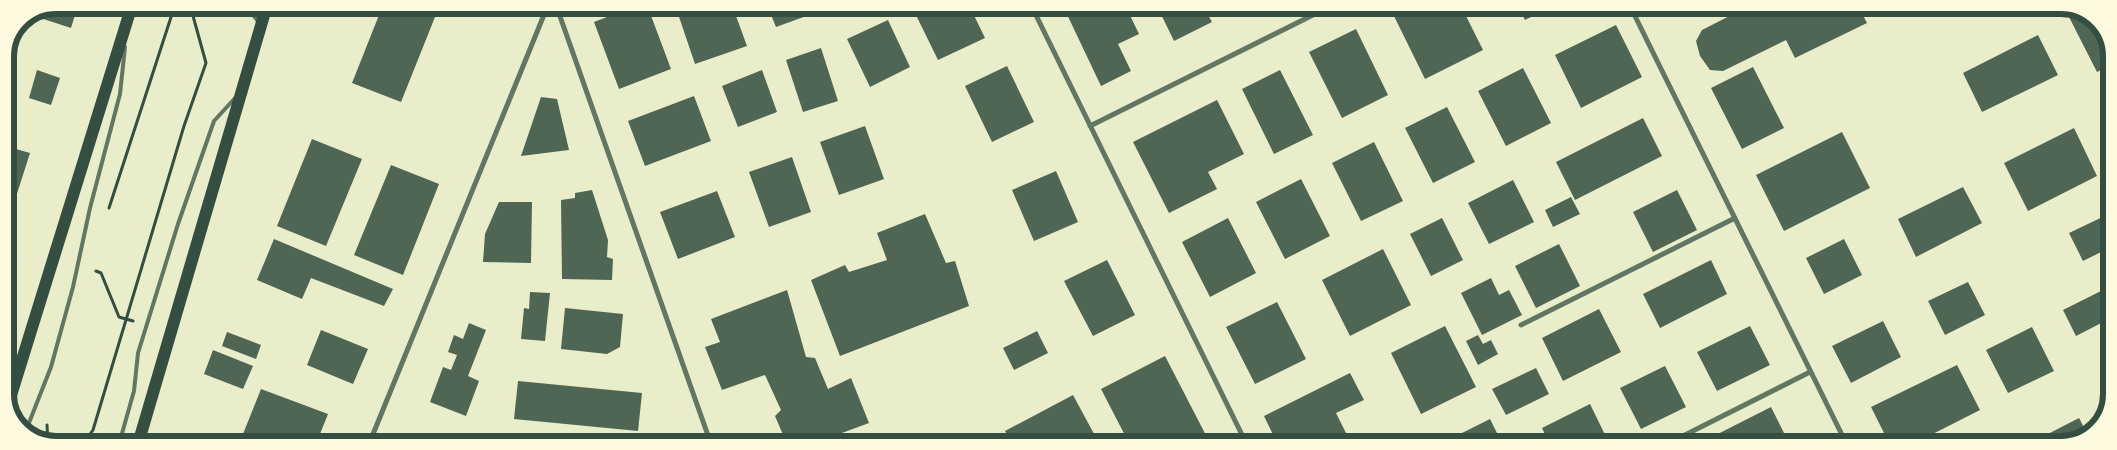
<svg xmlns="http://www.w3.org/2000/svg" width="2117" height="450" font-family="'DejaVu Sans',sans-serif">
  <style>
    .building { fill: #4f6655 }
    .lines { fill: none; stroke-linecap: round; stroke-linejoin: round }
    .path { stroke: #344e41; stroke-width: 3 }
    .service { stroke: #617663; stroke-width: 4 }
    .minor { stroke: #617663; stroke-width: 5 }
    .primary { stroke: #344e41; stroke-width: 12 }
    .rim { fill: none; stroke: #344e41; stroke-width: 6 }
  </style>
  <rect width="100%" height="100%" fill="#e9edc9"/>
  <path class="building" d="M56,5H78L71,28L31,15Z
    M383,5H419L437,12L401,102L352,83Z
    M638,5H647L671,69L619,89L594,22Z
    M675,5H732L747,46L695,64Z
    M767,5H821L823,10L776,27Z
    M920,5H969L985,38L938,60L913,9Z
    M1065,5H1125L1139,34L1118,44L1131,71L1101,86L1063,6Z
    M1157,6H1203L1212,22L1174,41Z
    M1400,6H1461L1483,50L1425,79L1391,10Z
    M1518,6H1553L1525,20Z
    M1749,6H1858L1867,23L1795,58L1786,40L1723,71L1710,70L1700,56L1696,41L1702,30Z
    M2080,11L2097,20L2112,50V65L2097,72L2069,17Z
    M888,20L910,67L870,87L847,39Z
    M1616,25L1642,77L1581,108L1555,55Z
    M1356,29L1388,95L1342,118L1309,52Z
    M2038,35L2058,75L1982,112L1963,73Z
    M821,48L838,101L803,112L786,60Z
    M1007,66L1034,122L992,142L965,86Z
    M1753,67L1784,128L1742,149L1711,88Z
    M1523,68L1551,123L1506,146L1478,91Z
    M37,70L60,78L51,105L29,98Z
    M762,70L777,112L738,127L722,86Z
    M1280,70L1313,135L1274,154L1242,89Z
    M694,96L711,141L645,166L628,121Z
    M541,97L557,99L569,150L521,156Z
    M1217,100L1244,154L1208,172L1217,189L1169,213L1133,142Z
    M1447,107L1475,162L1433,183L1405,128Z
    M1643,118L1662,156L1575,200L1556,162Z
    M865,126L884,179L839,195L820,142Z
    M2074,128L2097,176L2028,211L2004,163Z
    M1842,132L1870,188L1784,231L1756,175Z
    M312,139L362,159L326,246L277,226Z
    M1374,142L1403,201L1361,221L1332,163Z
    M5,146L30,153L15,200L5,196Z
    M792,157L811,212L769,227L749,172Z
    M391,165L439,184L403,275L354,255Z
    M1056,171L1078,222L1034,241L1012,190Z
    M1301,179L1330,236L1285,259L1256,202Z
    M1513,180L1534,222L1489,244L1468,203Z
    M1963,187L1982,223L1916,257L1898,219Z
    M592,190L608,240L607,257L613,259L612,280L562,279L561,200L575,198V193Z
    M1677,190L1697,230L1653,252L1633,212Z
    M717,191L735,237L678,259L660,212Z
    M1571,197L1580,214L1553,227L1545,210Z
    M499,202H532L531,263L483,262L485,234Z
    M2111,213V247L2083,261L2069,233Z
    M925,214L946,263L955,261L969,306L840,356L811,280L845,265L849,272L887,260L877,233Z
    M1228,218L1256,273L1210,297L1182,242Z
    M1442,218L1463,260L1431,276L1410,234Z
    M274,239L393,289L384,306L311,278L302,299L257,280Z
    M1844,239L1862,275L1824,294L1806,258Z
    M1559,244L1580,286L1536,308L1515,266Z
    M1383,249L1411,305L1350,336L1322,280Z
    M1107,260L1135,315L1093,336L1064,281Z
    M1711,260L1727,294L1660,328L1643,294Z
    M1491,278L1499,295L1509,290L1522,315L1482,335L1461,293Z
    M1968,282L1985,315L1945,335L1928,301Z
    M2111,286V318L2076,336L2063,310Z
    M787,290L806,357L815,358L828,389L851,378L869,423L812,444H787L775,416L781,410L765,375L722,390L705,347L720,342L711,319Z
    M530,292L550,293L545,341L521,339L524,308L529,309Z
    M1277,302L1306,359L1255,384L1226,327Z
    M565,308L623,314L620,347L607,354L561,349Z
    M1599,309L1621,352L1563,381L1542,338Z
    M1883,321L1901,357L1851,383L1832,346Z
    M469,323L486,330L468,376L479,381L466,416L430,402L443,367L451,370L457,355L448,352L454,335L463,339Z
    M1445,326L1476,387L1421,414L1391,353Z
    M1750,326L1770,365L1717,391L1697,352Z
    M2032,327L2054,371L2008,393L1986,350Z
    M321,330L368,349L353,384L307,365Z
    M1037,331L1048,353L1014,370L1003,348Z
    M227,332L261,345L256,359L222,346Z
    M1478,335L1483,344L1491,340L1498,354L1478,365L1466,341Z
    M213,350L253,366L243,389L204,374Z
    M1165,356L1211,445H1130L1101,389Z
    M1957,365L1980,410L1911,445H1890L1871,407Z
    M1665,366L1686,407L1641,429L1620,388Z
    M1536,368L1549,394L1506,415L1492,389Z
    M1350,373L1364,400L1336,413L1352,445H1278L1264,416Z
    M518,381L642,393L638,431L514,419Z
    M261,389L328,414L316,444H239Z
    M1073,395L1100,445H1012L1005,431Z
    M1590,404L1610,445H1550L1542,428Z
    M1771,407L1790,445H1696Z
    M2079,418L2088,435L2061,445H2048L2044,436Z
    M1490,419L1503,445H1438Z
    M464,436L507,441V444H463Z"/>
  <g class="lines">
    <path class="path" d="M109,208L173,11L178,5
      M96,271L101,273L119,317L133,321
      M47,425L48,444
      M83,444L93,430L184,126L206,63L190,5"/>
    <path class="service" d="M25,433L51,367L73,287L90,208L120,94L125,47
      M119,444L134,391L138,353L178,224L214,121L236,97"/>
    <path class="minor" d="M246,5L260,23
      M556,5L711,444
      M1031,5L1247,445
      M1630,6L1847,445
      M1090,126L1331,6
      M1521,325L1735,218
      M369,444L548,5
      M1665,445L1810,372"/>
    <path class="primary" d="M8,405L132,5
      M138,444L267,5"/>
  </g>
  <path d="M0 0H2117V450H0ZM56 14H2061A42 42 0 0 1 2103 56V394A42 42 0 0 1 2061 436H56A42 42 0 0 1 14 394V56A42 42 0 0 1 56 14Z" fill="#fefae0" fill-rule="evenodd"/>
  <path class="rim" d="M56 14H2061A42 42 0 0 1 2103 56V394A42 42 0 0 1 2061 436H56A42 42 0 0 1 14 394V56A42 42 0 0 1 56 14Z"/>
</svg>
